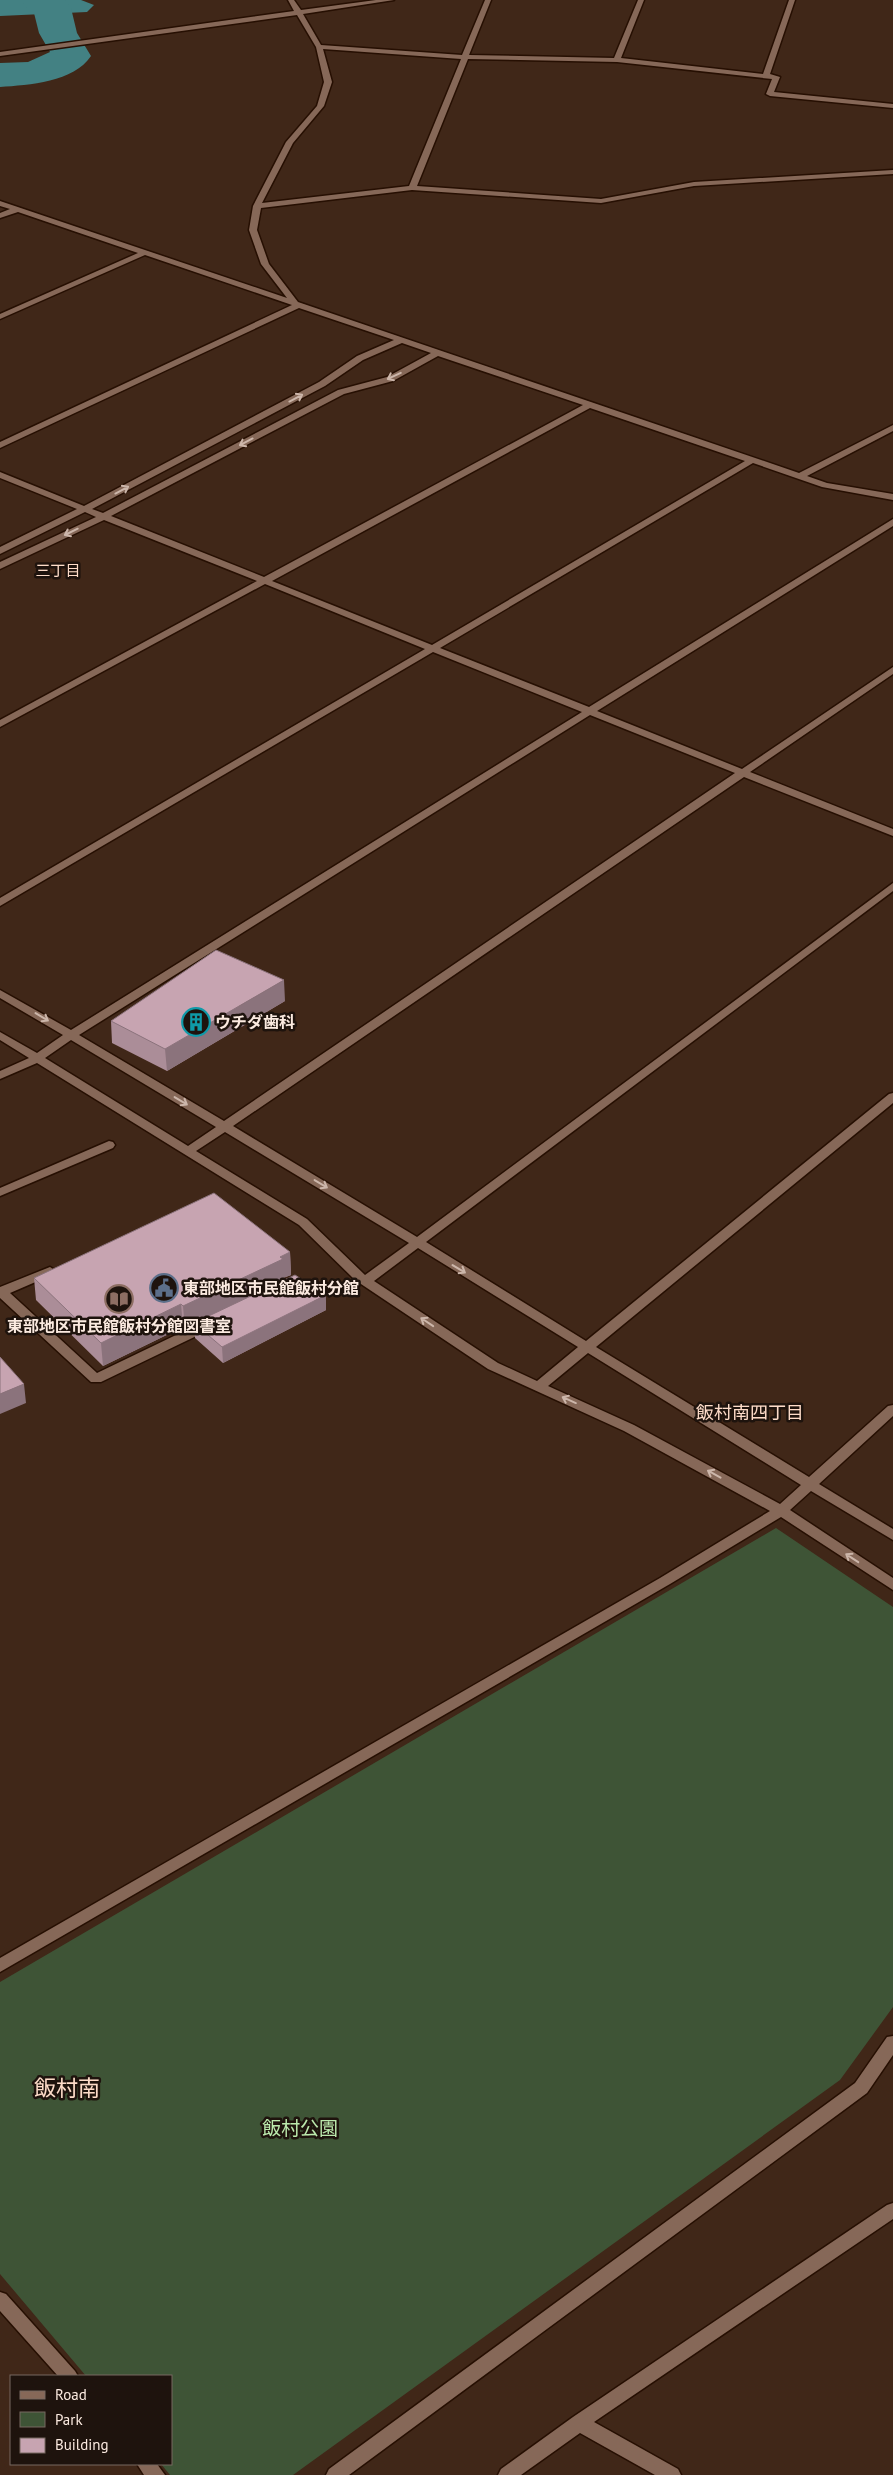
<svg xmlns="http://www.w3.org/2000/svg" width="893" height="2475" font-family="'PT Sans','Noto Sans JP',sans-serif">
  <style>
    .green { fill: #3e5436 }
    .water { fill: #438183 }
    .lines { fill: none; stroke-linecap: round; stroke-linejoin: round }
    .river { fill: #438183; fill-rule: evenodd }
    .minor-casing { stroke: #260f02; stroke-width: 3 }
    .minor { fill: #866858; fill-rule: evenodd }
    .wall { fill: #ab8d98 }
    .shaded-wall { fill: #8b737c }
    .building { fill: #c7a4b1; stroke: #8b737c }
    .oneway { stroke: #ccb6aa }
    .labels { text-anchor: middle; stroke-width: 5; stroke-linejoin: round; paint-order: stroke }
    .far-neighbourhood-label { font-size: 15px; fill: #fddbc8; stroke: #1e130d }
    .poi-label { font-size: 16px; font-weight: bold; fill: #fbeae0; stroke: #1e130d; text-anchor: start }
    .neighbourhood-label { font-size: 18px; fill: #fddbc8; stroke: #1e130d }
    .near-park-label { font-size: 19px; fill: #bbe9ac; stroke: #1e130d }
    .near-quarter-label { font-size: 22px; fill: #fddbc8; stroke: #1e130d }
  </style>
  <rect width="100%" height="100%" fill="#402718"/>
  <path class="green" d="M776,1528L893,1607V2007L840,2080L293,2475H170L161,2464H171V2376H86L0,2274V1982Z"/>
  <path class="water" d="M0,0H81L94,5L87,12L0,16Z"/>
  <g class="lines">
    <path class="river" d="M21,0H65L71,8L77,33L91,56C74,82 29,85 0,87V63L28,62L50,52L39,33L34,13L27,8Z"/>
    <defs>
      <path id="minor" d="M288,0H294L301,10L376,0H394L303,14L321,45L462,55L485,0H491L469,55L614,58L638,0H644L621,58L763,74L789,0H795L770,74L780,77L774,92L893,104V108L770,96L766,94L772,79L617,62L468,59L417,186L601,199L694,182L893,170V174L694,186L601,203L412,190L261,208L257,230L269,264L298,302L799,473L893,425V431L807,476L827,483L893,494V500L822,487L753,463L440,648L589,707L893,519V526L597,711L742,769L893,667V674L750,772L893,829V836L744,777L233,1126L417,1237L893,883V891L426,1242L586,1341L889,1094L893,1093V1103L596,1347L809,1477L888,1406L893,1405V1416L819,1484L893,1529V1540L811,1491L790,1510L893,1578V1590L781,1517L670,1584L0,1972V1958L660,1578L770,1511L624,1431L488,1369L355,1280L299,1225L37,1063L0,1079V1071L29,1058L0,1040V1032L37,1053L63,1035L0,998V990L71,1030L582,712L433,652L0,906V898L425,649L265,584L0,727V720L257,581L104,520L0,569V562L96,517L85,512L0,554V547L77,509L0,478V472L84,506L319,382L357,356L394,340L299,308L0,448V442L292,305L145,255L0,319V314L138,253L18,212L0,218V213L10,209L0,206V201L287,298L261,264L249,230L253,206L286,142L317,106L324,82L316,47L297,15L0,56V52L294,11ZM323,49L461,59L409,186L262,203L293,143L324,106L332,82ZM402,343L431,353L387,377L338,390L103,513L92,509L325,386L363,360ZM438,356L583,405L264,577L111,516L344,394L393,381ZM590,408L745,461L432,645L272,581ZM590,715L735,773L224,1121L79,1035ZM71,1040L216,1127L188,1146L45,1058ZM225,1132L409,1243L365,1275L307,1219L196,1151ZM418,1248L578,1347L537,1381L498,1363L374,1281ZM588,1353L801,1485L780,1504L634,1425L548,1386Z
        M109,1141L113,1142L115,1145L113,1148L0,1196V1188Z
        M50,1267L56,1271L54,1274L10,1293L97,1373L203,1322H213L214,1325L213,1328L101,1382H91L0,1298V1287Z
        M893,2036V2055L867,2093L349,2475H326L329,2469L855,2083L887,2037Z
        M893,2203V2219L594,2422L678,2469L681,2475H655L580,2433L521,2475H498L501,2469L573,2417L887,2205Z
        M0,2292L6,2294L75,2371L78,2376H58L0,2311Z
        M137,2464H157L165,2475H144Z"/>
    </defs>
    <use href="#minor" class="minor-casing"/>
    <use href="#minor" class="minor"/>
  </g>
  <path class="wall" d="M285,1001L167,1071L112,1043L111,1021Z
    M290,1252L291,1275L283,1278V1280L326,1310L223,1363L195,1338L194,1324L185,1329L183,1327L103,1366L36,1300L34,1278Z"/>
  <path class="shaded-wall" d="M284,980L285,1001L167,1071L165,1049Z
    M290,1252L291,1275L283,1278V1282L194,1323V1324L185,1329L183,1306Z
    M326,1295V1310L223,1363L222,1347Z
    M181,1304L183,1327L103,1366L101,1343Z
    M24,1384L26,1403L0,1414V1394Z"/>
  <path class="building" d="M216,950L284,980L165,1049L111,1021Z
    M214,1193L290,1252L280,1257L283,1259L183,1306L181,1304L101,1343L34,1278Z
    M295,1275L326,1295L222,1347L194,1323Z
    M0,1357L24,1384L0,1394Z"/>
  <defs><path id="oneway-shaft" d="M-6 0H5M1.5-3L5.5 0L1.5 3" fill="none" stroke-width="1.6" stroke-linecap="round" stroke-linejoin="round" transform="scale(1.25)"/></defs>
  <g class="oneway">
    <use href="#oneway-shaft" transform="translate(394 376) rotate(155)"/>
    <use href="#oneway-shaft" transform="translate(296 398) rotate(-28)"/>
    <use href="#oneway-shaft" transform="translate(246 442) rotate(152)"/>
    <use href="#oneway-shaft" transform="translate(122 490) rotate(-28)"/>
    <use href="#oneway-shaft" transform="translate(71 532) rotate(154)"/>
    <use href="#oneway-shaft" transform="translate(42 1017) rotate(31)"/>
    <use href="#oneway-shaft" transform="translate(181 1101) rotate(31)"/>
    <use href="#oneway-shaft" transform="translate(321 1184) rotate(31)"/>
    <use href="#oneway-shaft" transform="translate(459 1269) rotate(31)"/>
    <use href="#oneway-shaft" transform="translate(427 1322) rotate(-146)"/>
    <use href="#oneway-shaft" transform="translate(569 1400) rotate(-156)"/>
    <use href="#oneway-shaft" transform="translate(714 1474) rotate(-151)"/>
    <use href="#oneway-shaft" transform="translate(852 1558) rotate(-147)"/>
  </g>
  <defs>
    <symbol id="building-ring" viewBox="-11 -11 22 22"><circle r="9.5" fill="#1e130d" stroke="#0f9aa8" stroke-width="1.5"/><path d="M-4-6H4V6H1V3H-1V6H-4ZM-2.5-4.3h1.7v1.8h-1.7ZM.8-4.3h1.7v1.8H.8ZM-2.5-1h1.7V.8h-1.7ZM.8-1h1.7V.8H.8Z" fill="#0f9aa8"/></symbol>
    <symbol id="civic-ring" viewBox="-11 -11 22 22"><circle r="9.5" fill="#1e130d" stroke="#5c6f8a" stroke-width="1.5"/><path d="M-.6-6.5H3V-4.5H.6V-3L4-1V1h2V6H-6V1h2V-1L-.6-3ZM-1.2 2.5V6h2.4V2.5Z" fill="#5c6f8a"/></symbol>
    <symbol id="library-ring" viewBox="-11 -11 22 22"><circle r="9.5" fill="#1e130d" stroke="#8d6e63" stroke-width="1.5"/><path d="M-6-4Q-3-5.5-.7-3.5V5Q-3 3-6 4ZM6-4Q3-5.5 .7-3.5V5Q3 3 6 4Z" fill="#8d6e63"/></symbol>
  </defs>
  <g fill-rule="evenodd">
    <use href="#building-ring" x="180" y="1006" width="32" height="32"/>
    <use href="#civic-ring" x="148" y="1272" width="32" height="32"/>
    <use href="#library-ring" x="103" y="1283" width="32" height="32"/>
  </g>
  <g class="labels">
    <g class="far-neighbourhood-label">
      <text x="58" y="576">三丁目</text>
    </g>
    <g class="poi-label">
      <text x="215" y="1028">ウチダ歯科</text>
      <text x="183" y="1294">東部地区市民館飯村分館</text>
      <text x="119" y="1332" text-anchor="middle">東部地区市民館飯村分館図書室</text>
    </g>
    <g class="neighbourhood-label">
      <text x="750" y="1419">飯村南四丁目</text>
    </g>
    <g class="near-park-label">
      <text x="300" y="2135">飯村公園</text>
    </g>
    <g class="near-quarter-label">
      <text x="67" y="2096">飯村南</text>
    </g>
  </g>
  <rect x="10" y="2375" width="162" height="90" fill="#1e130d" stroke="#766961"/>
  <rect x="20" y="2391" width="25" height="8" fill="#866858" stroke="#766961"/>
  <text x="55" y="2400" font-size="15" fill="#fbeae0">Road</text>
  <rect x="20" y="2412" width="25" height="15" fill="#3e5436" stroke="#766961"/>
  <text x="55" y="2425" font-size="15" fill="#fbeae0">Park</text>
  <rect x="20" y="2438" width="25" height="15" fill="#c7a4b1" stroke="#766961"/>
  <text x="55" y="2450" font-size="15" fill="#fbeae0">Building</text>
</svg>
